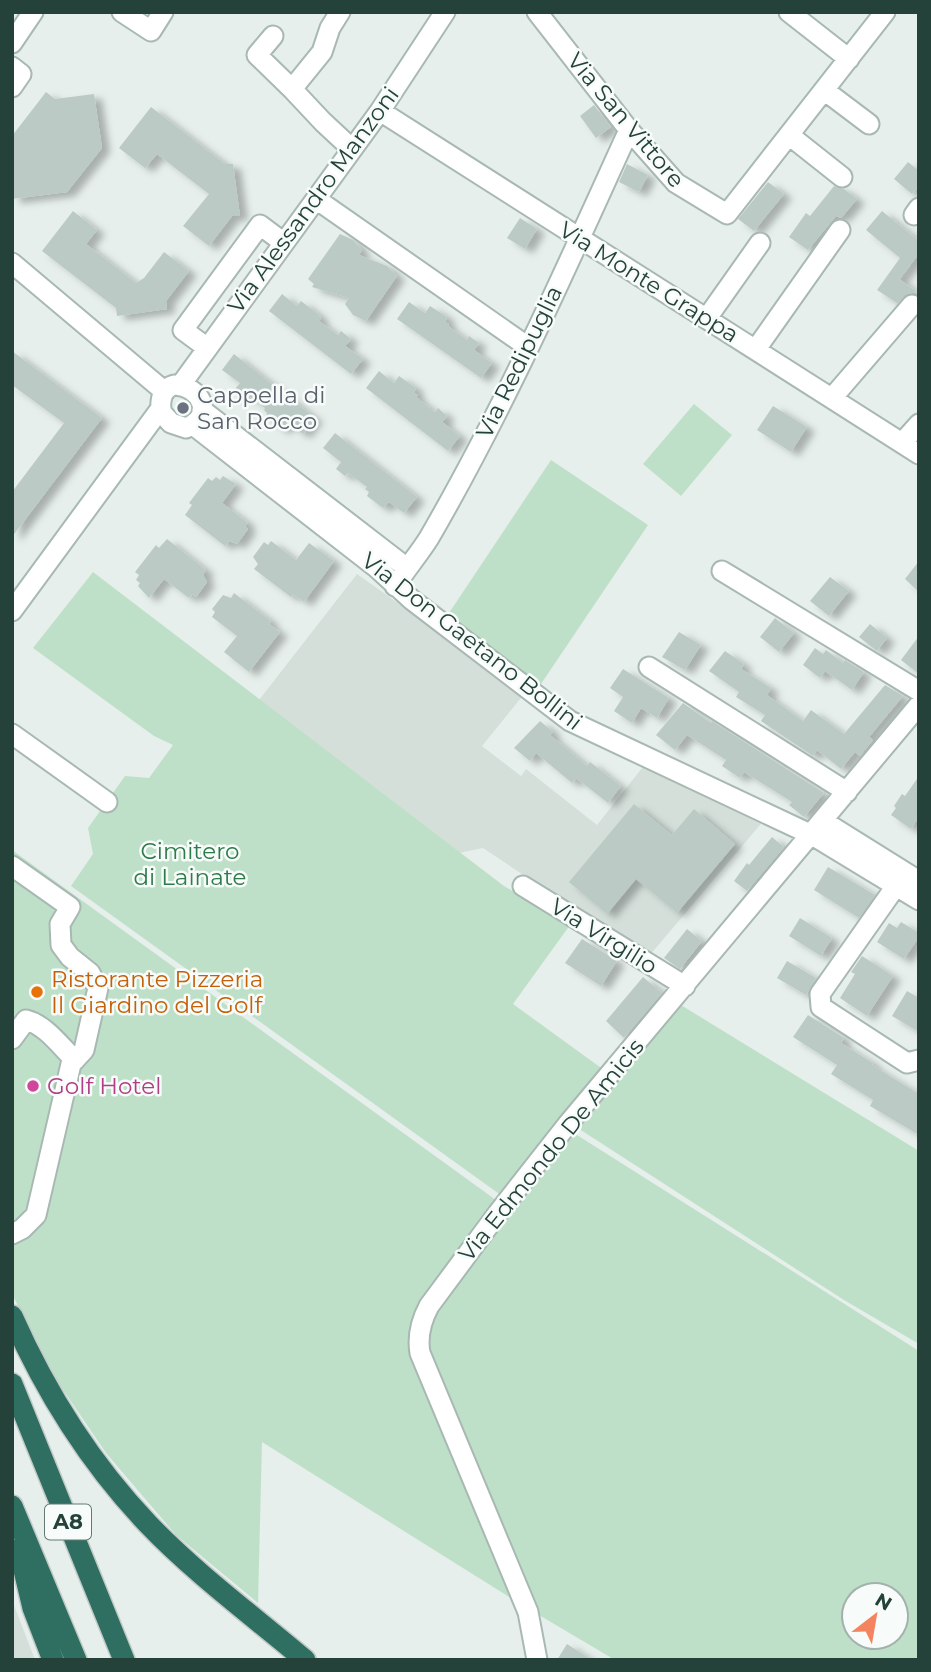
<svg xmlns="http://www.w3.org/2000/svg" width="931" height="1672" font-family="Montserrat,sans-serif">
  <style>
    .built { fill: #d4dfda }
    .green { fill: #bfe0c8; fill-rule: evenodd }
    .building { fill: #bbcac4; filter: url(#shadow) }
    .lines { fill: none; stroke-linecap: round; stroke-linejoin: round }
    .minor-casing { stroke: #a8b8b2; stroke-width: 23 }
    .highway-casing { stroke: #c2cac8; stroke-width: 24 }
    .minor { stroke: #fff; stroke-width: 19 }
    .highway { stroke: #2f6f62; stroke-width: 21 }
    .worship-dot { fill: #6b7280; stroke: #f7fbf9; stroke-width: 2.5 }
    .food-dot { fill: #e8710a; stroke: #f7fbf9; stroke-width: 2.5 }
    .hotel-dot { fill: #d1479c; stroke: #f7fbf9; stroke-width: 2.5 }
    .labels { text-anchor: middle; stroke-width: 5; stroke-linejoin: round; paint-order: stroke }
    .shield { fill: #f7fbf9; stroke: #637a73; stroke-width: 2 }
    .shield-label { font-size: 21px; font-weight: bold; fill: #24423a }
    .street-label { font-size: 23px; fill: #24423a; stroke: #f7fbf9 }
    .worship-label { font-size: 23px; fill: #5b616d; stroke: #f7fbf9; text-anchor: start }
    .park-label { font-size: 23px; fill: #2d7a4b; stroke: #f7fbf9 }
    .food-label { font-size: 23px; fill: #c56008; stroke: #f7fbf9; text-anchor: start }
    .hotel-label { font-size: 23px; fill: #b23c85; stroke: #f7fbf9; text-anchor: start }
  </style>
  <defs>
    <filter id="shadow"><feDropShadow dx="8" dy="4.5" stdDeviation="3.5" flood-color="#0004"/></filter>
  </defs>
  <rect width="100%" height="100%" fill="#e6efeb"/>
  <path class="built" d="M357,574L525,693L482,746L521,776L526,769L597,825L646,763L765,819L650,955L579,912L483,848L459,853L259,700Z
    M12,1600L35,1660H12Z"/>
  <path class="green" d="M694,404L732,435L681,496L643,464Z
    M551,460L648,525L541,684L445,619Z
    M93,572L504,886L570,925L513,1004L604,1070L502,1196L71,886L93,854L88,828L125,776L149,778L173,745L154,736L33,648Z
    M12,850L507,1208L569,1130L919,1351V1660H615L517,1602L262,1442L258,1603L176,1535L106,1453L53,1375L12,1294ZM854,1595H896V1637H854Z
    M676,1002L919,1151V1344L844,1300L573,1125Z"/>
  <path class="building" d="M46,92L55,99L94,94L102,148L67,192L12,199V136Z
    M594,105L611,127L596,138L580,116Z
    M151,107L225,164H233L240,216H232L209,246L183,226L209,194L157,154L145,168L119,148Z
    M908,162L919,171V186L912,194L894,179Z
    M627,164L648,175L639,192L619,182Z
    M768,182L784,194L754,231L738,219Z
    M834,186L844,189L857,199L841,218L836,216L808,250L789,237L806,213L810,216Z
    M73,211L97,230L86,244L136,283L144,278L164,252L189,271L166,301L167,309L117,316L116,308L42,251Z
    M882,211L919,241V254L899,279L917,292L907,294L897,303L877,290L900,258L866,230Z
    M520,218L537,229L525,249L507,238Z
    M340,234L353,240L362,250L359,255L387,266L397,276L366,321L353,315L345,304L349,298L312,287L314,284L308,279Z
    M282,294L297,306L301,301L318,314L321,318L319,321L338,335L341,331L351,339L345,346L363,359L351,374L269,311Z
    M409,302L425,313L430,306L447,317L445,322L449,324L448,326L467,340L469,336L479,343L474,350L492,363L481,378L397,319Z
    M12,351L102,418L12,537V492L64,423L12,385Z
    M234,354L315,418L303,434L287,423L282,430L266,417L267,413L264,410L265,408L246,394L244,397L234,390L240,383L222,370Z
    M379,371L394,383L399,376L416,388L414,393L418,395L416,397L435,412L438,408L447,416L442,422L460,436L448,451L366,388Z
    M773,406L807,427L791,452L757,430Z
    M335,433L417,497L404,513L389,502L383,508L367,496L369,492L365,489L367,487L348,473L345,476L336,469L341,462L323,448Z
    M223,476L236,484L222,503L248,523L245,526L248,529L237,544L229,541L225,546L185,515L192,505L189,503L208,478L212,481L216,477L220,480Z
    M167,539L206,570L203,575L207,582L196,597L192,594L189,598L164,579L149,598L138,586L140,583L136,580L139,575L135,572L156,545L159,548Z
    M271,541L296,560L309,543L334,561L304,602L293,594L291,597L254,569L258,564L253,557L264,542L268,545Z
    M919,561V592L905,579Z
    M830,577L849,591L829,616L810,601Z
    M234,593L271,621L269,624L280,632L249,672L224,652L237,636L212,617L215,612L212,609L223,595L231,598Z
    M775,618L794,633L779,652L760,637Z
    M870,624L887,638L877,651L859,637Z
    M679,632L701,645L685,670L662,657Z
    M919,636V674L901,660Z
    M815,648L823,654L826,650L843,663L845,660L864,672L852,690L825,671L820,678L803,665Z
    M725,651L744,664L741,669L771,688L767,695L803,721L811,710L844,734L885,685L903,696L869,737L873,740L860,756L855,752L841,769L817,750L813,756L761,721L765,715L736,697L739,692L709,671Z
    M623,669L669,698L657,718L641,708L632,723L614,711L623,697L610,688Z
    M683,703L711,723L712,721L824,793L804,817L789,805L792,802L744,772L740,778L722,766L726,760L687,735L675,750L656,735Z
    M540,721L553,732L550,735L587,766L590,762L621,786L608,803L576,778L572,783L536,753L530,761L514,748Z
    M919,776V817L911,829L891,815L896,808L894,806L902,794L905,796Z
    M634,804L672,835L694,809L735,844L677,913L636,879L607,914L569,882Z
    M772,837L784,847L747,891L734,881L747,863L749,865Z
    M828,867L875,895L859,918L814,890Z
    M800,918L832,938L821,956L789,936Z
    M901,922L919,933V937L904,959L877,942L889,923L897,928Z
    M687,929L702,941L680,969L664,958Z
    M582,939L617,961L601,986L565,963Z
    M862,956L893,976L867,1016L840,998L855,974L851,972Z
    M787,961L816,978L806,995L777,978Z
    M643,977L662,993L624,1038L606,1021Z
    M907,991L919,998V1032L892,1016Z
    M808,1015L844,1038L841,1043L873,1063L872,1065L919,1094V1135L870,1106L873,1100L831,1074L837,1065L793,1037Z
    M567,1644L592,1660H557Z"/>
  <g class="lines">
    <defs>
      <path id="minor" d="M122,12L151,31L163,12
        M340,12L330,28L322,52L292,89L323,122L352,149
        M537,12L629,130L676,183L727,214L885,12
        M789,12L849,59
        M273,36L257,55L292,89
        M12,43L33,12
        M12,67L21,74L12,87
        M824,90L869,124
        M380,111L919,454
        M789,135L842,177
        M316,199L528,347
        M914,215L919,208
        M12,263L164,391
        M707,318L760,243
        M206,347L183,330L260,225L284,243
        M756,349L840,230
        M174,385C201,386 216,416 186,428L171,423L161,412C160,401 161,389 174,385Z
        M180,386L380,111L445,12
        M832,398L912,305
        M202,410L407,568
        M193,425L377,568L412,600L570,721L812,835L919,900
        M902,443L919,424
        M722,571L919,691
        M395,586C406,569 419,554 429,538C505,407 566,268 629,130
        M12,611L161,408
        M649,667L847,792
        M12,734L107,802
        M823,821L919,881
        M12,866L70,907L60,924L61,945L70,957L90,973L98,988L84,1050L71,1064L36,1215L22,1229L12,1234
        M523,886L685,986
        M896,886L820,994L821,1007L907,1063L919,1060
        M12,1039L26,1020C46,1025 61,1047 75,1060
        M537,1660L528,1612L420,1353C417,1336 421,1321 429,1306L498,1213L567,1125L919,705"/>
      <path id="highway" d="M12,1316C46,1393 91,1464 148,1524C196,1574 253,1616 305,1660
        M12,1384L124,1660
        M12,1506L76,1660
        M19,1549L33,1608L53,1660"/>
    </defs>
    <use href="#minor" class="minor-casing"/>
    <use href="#highway" class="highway-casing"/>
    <use href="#minor" class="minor"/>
    <use href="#highway" class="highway"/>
  </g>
  <circle class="worship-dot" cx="183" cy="408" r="7"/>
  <circle class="food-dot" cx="37" cy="992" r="7"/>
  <circle class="hotel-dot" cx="33" cy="1086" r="7"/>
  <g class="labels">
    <rect class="shield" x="45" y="1504.5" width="46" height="35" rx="5"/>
    <g class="shield-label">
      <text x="68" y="1529">A8</text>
    </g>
    <g class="street-label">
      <text transform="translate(626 120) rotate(50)" y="8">Via San Vittore</text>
      <text transform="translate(313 200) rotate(-54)" y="8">Via Alessandro Manzoni</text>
      <text transform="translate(649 282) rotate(32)" y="8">Via Monte Grappa</text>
      <text transform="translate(519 362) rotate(-64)" y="8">Via Redipuglia</text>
      <text transform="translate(472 641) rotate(38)" y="8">Via Don Gaetano Bollini</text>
      <text transform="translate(604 936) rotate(32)" y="8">Via Virgilio</text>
      <text transform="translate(551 1150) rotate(-51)" y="8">Via Edmondo De Amicis</text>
    </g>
    <g class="worship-label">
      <text x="197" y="403">Cappella di<tspan x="197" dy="26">San Rocco</tspan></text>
    </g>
    <g class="park-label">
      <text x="190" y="859">Cimitero<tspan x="190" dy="26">di Lainate</tspan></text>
    </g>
    <g class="food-label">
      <text x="51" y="987">Ristorante Pizzeria<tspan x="51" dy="26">Il Giardino del Golf</tspan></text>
    </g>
    <g class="hotel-label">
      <text x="47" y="1094">Golf Hotel</text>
    </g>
  </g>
  <rect width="931" height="1672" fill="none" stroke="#24423a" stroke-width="28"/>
  <g transform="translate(875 1616) rotate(31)"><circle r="33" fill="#f7fbf9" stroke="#a3b1ad" stroke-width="2"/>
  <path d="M0-5L12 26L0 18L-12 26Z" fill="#f4845f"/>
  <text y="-10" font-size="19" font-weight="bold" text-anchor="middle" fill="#24423a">N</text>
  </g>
</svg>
